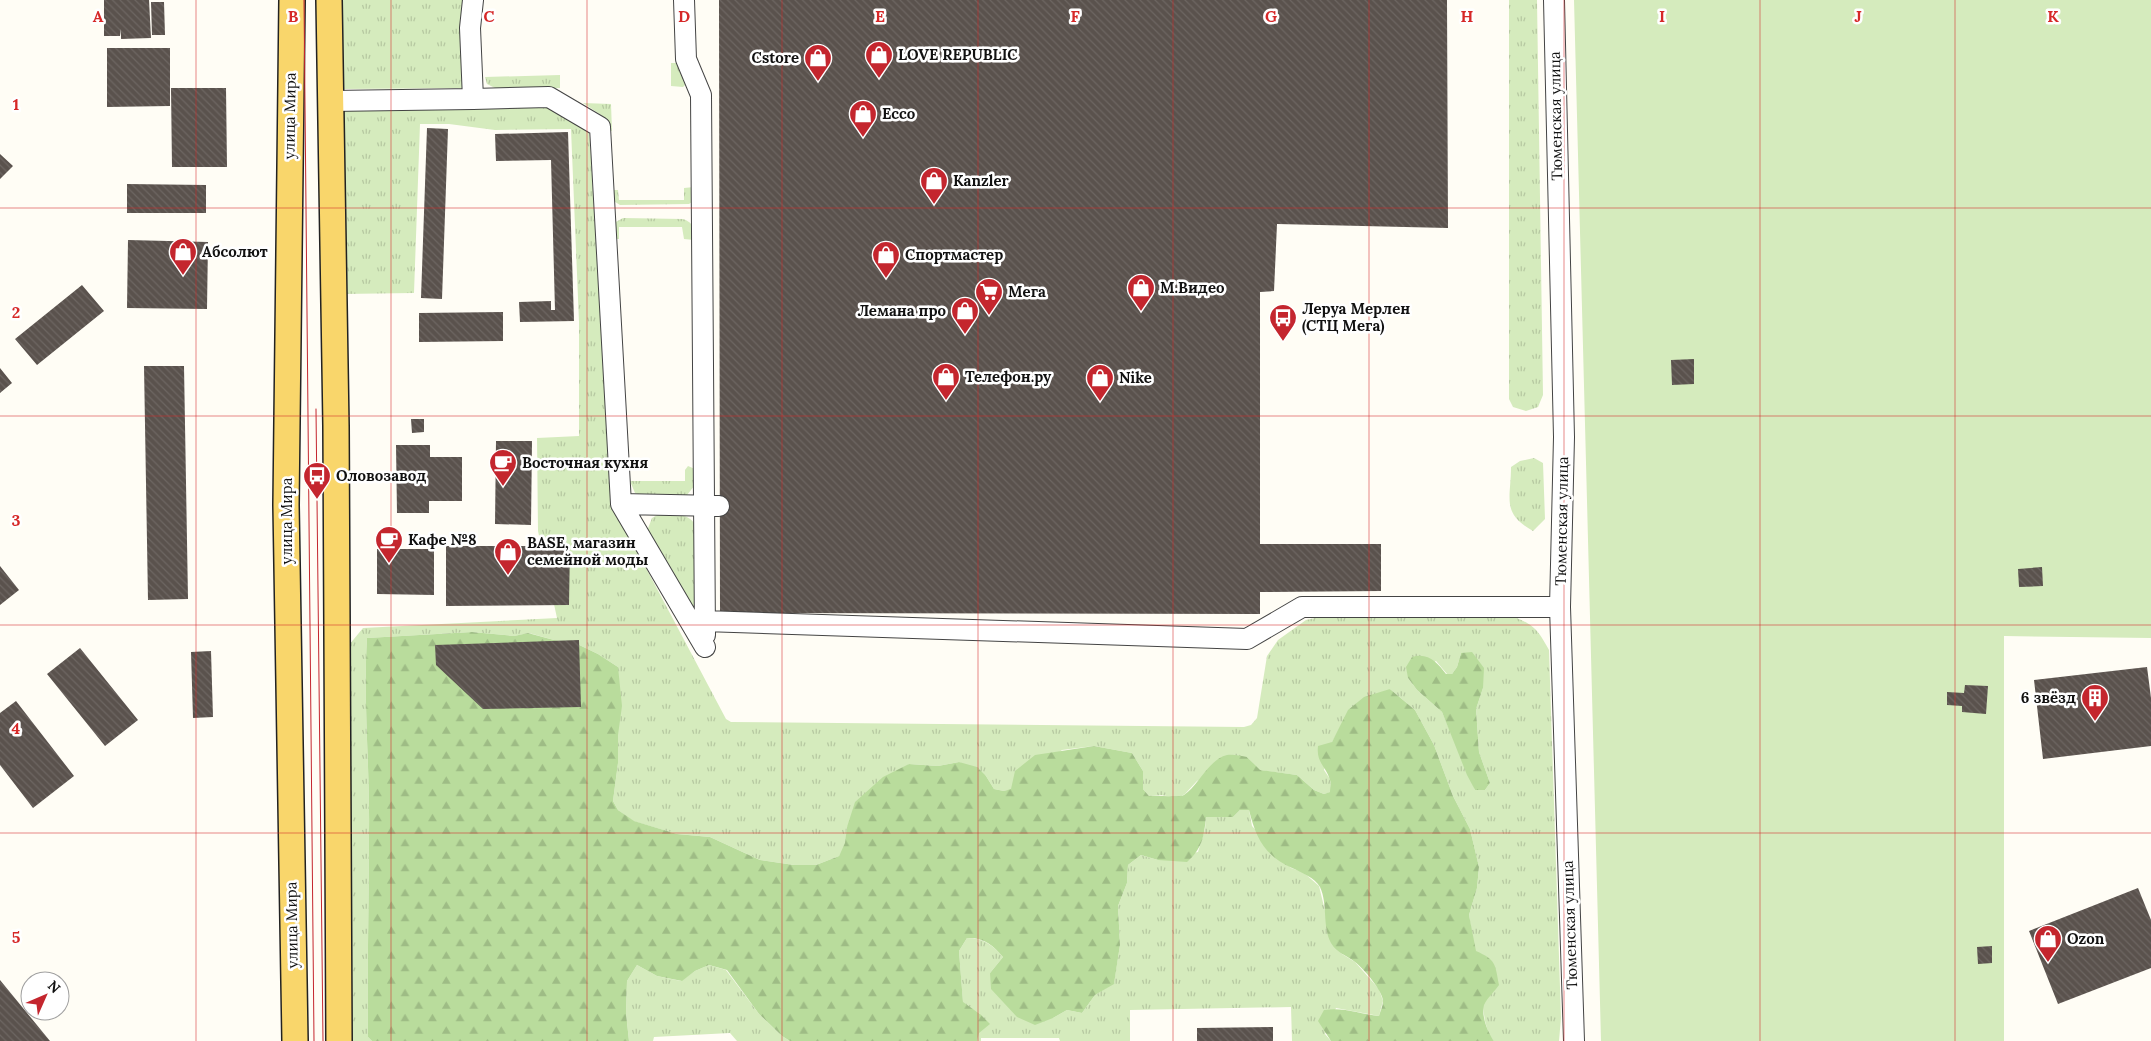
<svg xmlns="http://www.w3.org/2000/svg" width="2151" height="1041" font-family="Lora,serif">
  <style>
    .grass { fill: url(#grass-tufts); fill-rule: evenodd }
    .forest { fill: url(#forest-firs) }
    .park { fill: #d5ebbd }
    .building { fill: url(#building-back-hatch) }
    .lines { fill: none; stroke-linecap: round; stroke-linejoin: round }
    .minor-casing { stroke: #444; stroke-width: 22 }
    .major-casing { stroke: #222; stroke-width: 28 }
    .minor { stroke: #fff; stroke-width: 20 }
    .major { stroke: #f9d66b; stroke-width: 25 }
    .tram { stroke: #c4262e; stroke-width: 1 }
    .grid { fill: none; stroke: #d62828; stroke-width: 1; stroke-opacity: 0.55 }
    .labels { text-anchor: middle; stroke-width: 5; stroke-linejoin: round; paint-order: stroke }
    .poi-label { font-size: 15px; font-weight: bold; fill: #111; stroke: #fff; text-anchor: start }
    .street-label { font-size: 15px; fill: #111; stroke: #fff }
    .grid-label { font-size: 16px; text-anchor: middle; font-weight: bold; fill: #d62828; stroke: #fff; stroke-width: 5; stroke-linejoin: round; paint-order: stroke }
  </style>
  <defs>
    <pattern id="grass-tufts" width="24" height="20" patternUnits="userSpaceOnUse" patternTransform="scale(1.25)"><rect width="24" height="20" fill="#d5ebbd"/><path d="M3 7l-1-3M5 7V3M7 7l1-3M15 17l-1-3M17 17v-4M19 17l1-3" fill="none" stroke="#b6c8a1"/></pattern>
    <pattern id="forest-firs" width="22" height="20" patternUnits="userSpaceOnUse" patternTransform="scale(1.25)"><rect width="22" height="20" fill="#b9dc9c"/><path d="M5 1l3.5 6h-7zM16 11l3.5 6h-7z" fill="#9ebc85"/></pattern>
    <pattern id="building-back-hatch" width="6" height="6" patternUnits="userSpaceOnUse" patternTransform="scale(1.25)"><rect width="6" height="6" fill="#5a524d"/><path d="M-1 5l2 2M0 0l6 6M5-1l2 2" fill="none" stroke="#6d6662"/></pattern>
  </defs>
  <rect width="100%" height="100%" fill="#fffdf5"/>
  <path class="grass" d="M342,0H465L468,88L342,89Z
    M1509,0H1537L1543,395L1538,407L1526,411L1513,407L1509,399Z
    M671,63H676L686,84L683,87L671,86Z
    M560,75V88L497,89L487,84L485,77Z
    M583,103L611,104L612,131L608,130L607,119Z
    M545,105L585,129L589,133L590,141L607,428L628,534L726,719L731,722L1244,727L1251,725L1257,718L1267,656L1278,640L1306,620L1319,617L1507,614C1532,624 1536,626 1549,650L1561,1018L1559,1041H1494L1489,1035L1485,1021L1469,915L1477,888L1479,867L1470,829L1453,796L1434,745L1415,710L1390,689L1338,732L1332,742L1324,770L1330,779L1331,792L1324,794L1314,790L1297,775L1259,770L1247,757L1197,781L1185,794L1178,798L1161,795L1149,796L1143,789V771L1132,753L1094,746L1062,750L1011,790L1004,791L994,789L986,776L959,762L938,766L909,764L847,827L846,843L839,856L816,865H794L760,860L710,837L677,834L633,821L618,810L613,801L618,763V667L598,654L573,642L554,640L529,633L514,636L472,632L367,638C363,703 370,767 369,832C369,900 367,969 368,1037L372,1041H352L349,645L363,628L557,618L538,531L537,438L579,436V322L571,129L495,130L449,124H420L414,293L342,294L340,109ZM1461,653L1483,688L1476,709L1479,752L1490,783L1485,790H1475L1442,712L1417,690L1408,678L1436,661L1447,674H1452L1457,667Z
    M694,187L692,202L689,204L620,205L612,200V190H618L619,200H684V188Z
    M623,218L683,219C694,223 694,228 694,240L684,239L682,227H619V239H615L614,223Z
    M1534,458L1543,463L1545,519L1533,531C1501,513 1511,499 1511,467L1520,461Z
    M688,466L695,469V485L687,495L644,496L635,493L630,481H685V470Z
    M659,514C672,515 687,512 695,524L696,611L693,612L647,531L652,518Z
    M1240,810H1249L1252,826L1291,868L1303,872L1319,886L1326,915L1327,932L1342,954L1355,962L1379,989L1383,1001L1379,1016L1336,1008L1325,1034L1331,1041H1292L1291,1007L1130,1010V1041H1060L1059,1038H981V1041H977L980,1014L963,1003L959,951L967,938C983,938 993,945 1003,957L990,973L1053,1018L1067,1010L1082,1013L1095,995L1114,983L1120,945L1118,906L1127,883L1128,865L1141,855L1158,860L1198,852L1205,829L1206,817H1233Z
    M637,965L657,976L681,981L695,971L709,965L726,970L759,1014L782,1036L790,1041H737L730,1033L654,1037L653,1041H629L626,1013L627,981Z"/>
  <path class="forest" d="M472,632L514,636L528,633L554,640L573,642L598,654L618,667L622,706L618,735V763L613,801L618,810L634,821L677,834L710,837L760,860L794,865H816L839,856L845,843L847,827L855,802L883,777L909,764L938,766L959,762L977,767L986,776L994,789L1004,791L1011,789L1015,771L1035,755L1094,746L1132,753L1143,771V789L1149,796C1158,795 1178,798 1184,795C1198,786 1209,759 1227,755C1233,754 1241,756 1247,757L1260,770L1297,775L1314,790L1324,794L1330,792C1330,789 1331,783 1330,780C1326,766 1316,763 1318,746L1332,742L1348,710L1364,697L1390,689L1415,710L1434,745L1453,796L1470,829L1479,867L1477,888L1469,915L1476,951C1496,960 1495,963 1499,985C1495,991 1487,998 1484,1005C1481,1016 1488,1033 1494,1041H1331L1318,1021L1324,1010C1344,1007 1360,1014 1379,1016C1380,1012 1383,1006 1383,1001C1383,991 1363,968 1355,962C1346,955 1337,953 1331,943C1322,926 1328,904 1320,887C1315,878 1301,872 1292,868C1264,855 1256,838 1249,810H1240L1233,817H1206C1204,837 1202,849 1187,862L1158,860L1141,855L1128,865L1127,883L1118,906L1120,945L1114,984L1095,995L1082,1013L1067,1010L1053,1018L1035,1025L1017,1017L991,989L990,973L1003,957C993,945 983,937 967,938L959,951L963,1002L980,1014L990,1024L979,1033L977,1041H790L782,1036L759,1014L727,970L709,965L695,971L682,981L657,976L637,965L627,981L626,1013L629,1041H372L368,1037C367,969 369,900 369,832C370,767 363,703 367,638Z
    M1472,652L1484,668L1483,688L1476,709L1479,752L1490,783L1485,790H1475L1467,775L1442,712L1417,690L1408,678L1406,667L1412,657C1428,652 1437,662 1446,674H1452L1457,667L1461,653Z"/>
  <path class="park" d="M1574,0H2151V638L2004,636V1041H1601Z"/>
  <path class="building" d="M104,0H149L151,38L121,39V29L120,36H104Z
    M719,0H1447L1448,228L1277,224L1274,291L1260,292V544H1381V591L1260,592V614L720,613Z
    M151,2H164L165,35H152Z
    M107,48H170V106L107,107Z
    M171,88H226L227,167H172Z
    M427,128L448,129L442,299L421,298Z
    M568,132L574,321L520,322L519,302L551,301V310H555L551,160L496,161L495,134Z
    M0,154L13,166L0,179Z
    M127,184L206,185V213H127Z
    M128,240L208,242L207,309L127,308Z
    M82,285L104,311L37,365L15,339Z
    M503,312V341L419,342V313Z
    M1694,359V384L1672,385L1671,360Z
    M144,366H184L188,599L148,600Z
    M0,368L12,383L0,393Z
    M411,419H424V432L412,433Z
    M496,441H532L531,525L495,524Z
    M396,445H430V457H462V501H429V513H397Z
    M446,546H570L569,605L446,606Z
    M377,549H434V595L377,594Z
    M0,566L19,590L0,605Z
    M2042,567L2043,586L2019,587L2018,569Z
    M579,640L581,707L483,709L436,665L435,645Z
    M80,648L138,720L105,746L47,674Z
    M211,651L213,717L193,718L191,652Z
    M2147,667L2151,698V746L2043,759L2034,680Z
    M1965,685L1988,686L1986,714L1962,712V706L1947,705V692L1964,693Z
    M16,701L74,776L33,808L0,765V713Z
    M2138,888L2151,920V968L2058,1004L2029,931Z
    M1992,946V963L1978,964L1977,947Z
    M0,980L50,1041H0Z
    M1273,1027V1041H1197V1028Z"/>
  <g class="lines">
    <defs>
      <path id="minor" d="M473,0L470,28L473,99L549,97L600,127L621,504L705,647
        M684,0L686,59L701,95L705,635
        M1554,0L1564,437L1560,607L1574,1041
        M331,101L473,99
        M621,504L719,506
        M704,621L1247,639L1302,607H1560"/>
      <path id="major" d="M292,0L286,505L295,1041
        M329,0L336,426L339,1041"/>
    </defs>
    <use href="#minor" class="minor-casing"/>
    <use href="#major" class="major-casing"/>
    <use href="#minor" class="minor"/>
    <use href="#major" class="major"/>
    <path class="tram" d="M304,0L314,1041
      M316,409L323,1041"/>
  </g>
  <path class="grid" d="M196,0V1041M391,0V1041M587,0V1041M782,0V1041M978,0V1041M1173,0V1041M1369,0V1041M1564,0V1041M1760,0V1041M1955,0V1041M0,208H2151M0,416H2151M0,625H2151M0,833H2151"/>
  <defs>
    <symbol id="shop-pin" viewBox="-11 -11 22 30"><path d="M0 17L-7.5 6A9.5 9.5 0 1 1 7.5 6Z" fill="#c4262e" stroke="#fff"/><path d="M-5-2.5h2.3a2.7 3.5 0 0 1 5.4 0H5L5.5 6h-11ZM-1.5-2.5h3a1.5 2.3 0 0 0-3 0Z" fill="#fff"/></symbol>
    <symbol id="supermarket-pin" viewBox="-11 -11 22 30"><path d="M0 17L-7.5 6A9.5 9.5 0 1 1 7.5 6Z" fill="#c4262e" stroke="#fff"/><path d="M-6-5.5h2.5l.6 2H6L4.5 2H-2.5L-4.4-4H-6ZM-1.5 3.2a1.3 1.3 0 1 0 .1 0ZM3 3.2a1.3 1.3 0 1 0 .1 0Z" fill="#fff"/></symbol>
    <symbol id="bus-pin" viewBox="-11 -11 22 30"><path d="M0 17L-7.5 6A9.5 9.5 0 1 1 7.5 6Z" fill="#c4262e" stroke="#fff"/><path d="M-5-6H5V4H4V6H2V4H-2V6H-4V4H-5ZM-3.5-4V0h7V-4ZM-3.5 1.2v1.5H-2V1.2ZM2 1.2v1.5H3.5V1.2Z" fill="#fff"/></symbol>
    <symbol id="cafe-pin" viewBox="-11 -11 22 30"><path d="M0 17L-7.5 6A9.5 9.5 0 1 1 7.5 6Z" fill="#c4262e" stroke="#fff"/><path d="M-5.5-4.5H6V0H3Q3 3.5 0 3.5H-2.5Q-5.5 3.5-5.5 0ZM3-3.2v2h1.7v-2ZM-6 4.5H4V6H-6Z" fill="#fff"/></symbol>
    <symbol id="building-pin" viewBox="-11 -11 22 30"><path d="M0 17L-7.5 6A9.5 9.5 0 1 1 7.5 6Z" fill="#c4262e" stroke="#fff"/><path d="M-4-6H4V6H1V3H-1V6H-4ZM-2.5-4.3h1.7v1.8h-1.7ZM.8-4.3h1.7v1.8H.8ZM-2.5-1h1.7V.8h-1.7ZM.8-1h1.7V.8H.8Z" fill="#fff"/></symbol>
  </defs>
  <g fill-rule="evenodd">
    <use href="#shop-pin" x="863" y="39" width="32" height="43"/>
    <use href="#shop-pin" x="802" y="42" width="32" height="43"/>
    <use href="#shop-pin" x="847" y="98" width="32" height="43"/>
    <use href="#shop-pin" x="918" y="165" width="32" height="43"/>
    <use href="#shop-pin" x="167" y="236" width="32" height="43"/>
    <use href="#shop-pin" x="870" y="239" width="32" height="43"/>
    <use href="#shop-pin" x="1125" y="272" width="32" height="43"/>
    <use href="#supermarket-pin" x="973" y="276" width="32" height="43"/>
    <use href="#shop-pin" x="949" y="295" width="32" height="43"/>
    <use href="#bus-pin" x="1267" y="302" width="32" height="43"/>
    <use href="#shop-pin" x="930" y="361" width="32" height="43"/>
    <use href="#shop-pin" x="1084" y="362" width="32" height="43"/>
    <use href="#cafe-pin" x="487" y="447" width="32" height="43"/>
    <use href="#bus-pin" x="301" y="460" width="32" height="43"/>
    <use href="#cafe-pin" x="373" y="524" width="32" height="43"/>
    <use href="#shop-pin" x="492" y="536" width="32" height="43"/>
    <use href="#building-pin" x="2079" y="682" width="32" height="43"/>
    <use href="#shop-pin" x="2032" y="923" width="32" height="43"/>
  </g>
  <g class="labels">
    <g class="poi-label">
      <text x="898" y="60">LOVE REPUBLIC</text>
      <text x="799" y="63" text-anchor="end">Cstore</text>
      <text x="882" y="119">Ecco</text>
      <text x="953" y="186">Kanzler</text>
      <text x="202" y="257">Абсолют</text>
      <text x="905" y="260">Спортмастер</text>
      <text x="1160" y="293">М.Видео</text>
      <text x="1008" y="297">Мега</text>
      <text x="1302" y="314">Леруа Мерлен<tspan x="1302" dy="17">(СТЦ Мега)</tspan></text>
      <text x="946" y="316" text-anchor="end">Лемана про</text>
      <text x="965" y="382">Телефон.ру</text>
      <text x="1119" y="383">Nike</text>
      <text x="522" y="468">Восточная кухня</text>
      <text x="336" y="481">Оловозавод</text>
      <text x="408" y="545">Кафе №8</text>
      <text x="527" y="548">BASE, магазин<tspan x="527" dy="17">семейной моды</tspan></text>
      <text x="2076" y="703" text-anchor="end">6 звёзд</text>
      <text x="2067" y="944">Ozon</text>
    </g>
    <g class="street-label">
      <text transform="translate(290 116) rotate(-89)" y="5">улица Мира</text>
      <text transform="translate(1556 116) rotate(-91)" y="5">Тюменская улица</text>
      <text transform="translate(287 521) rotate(-90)" y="5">улица Мира</text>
      <text transform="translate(1562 521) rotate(-89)" y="5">Тюменская улица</text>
      <text transform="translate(292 925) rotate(-91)" y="5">улица Мира</text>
      <text transform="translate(1570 925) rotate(-92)" y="5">Тюменская улица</text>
    </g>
  </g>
  <g class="grid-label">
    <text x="98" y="22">A</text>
    <text x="293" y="22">B</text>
    <text x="489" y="22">C</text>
    <text x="684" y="22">D</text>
    <text x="880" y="22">E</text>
    <text x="1075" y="22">F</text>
    <text x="1271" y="22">G</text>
    <text x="1467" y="22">H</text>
    <text x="1662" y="22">I</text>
    <text x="1858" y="22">J</text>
    <text x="2053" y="22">K</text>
    <text x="16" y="110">1</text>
    <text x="16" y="318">2</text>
    <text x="16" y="526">3</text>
    <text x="16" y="734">4</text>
    <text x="16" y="943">5</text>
  </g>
  <g transform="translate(45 996) rotate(45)"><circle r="24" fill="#ffffff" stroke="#a0a0a0"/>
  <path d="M0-4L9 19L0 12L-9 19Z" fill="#c4262e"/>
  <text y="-8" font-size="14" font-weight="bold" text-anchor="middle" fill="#111111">N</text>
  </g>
</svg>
